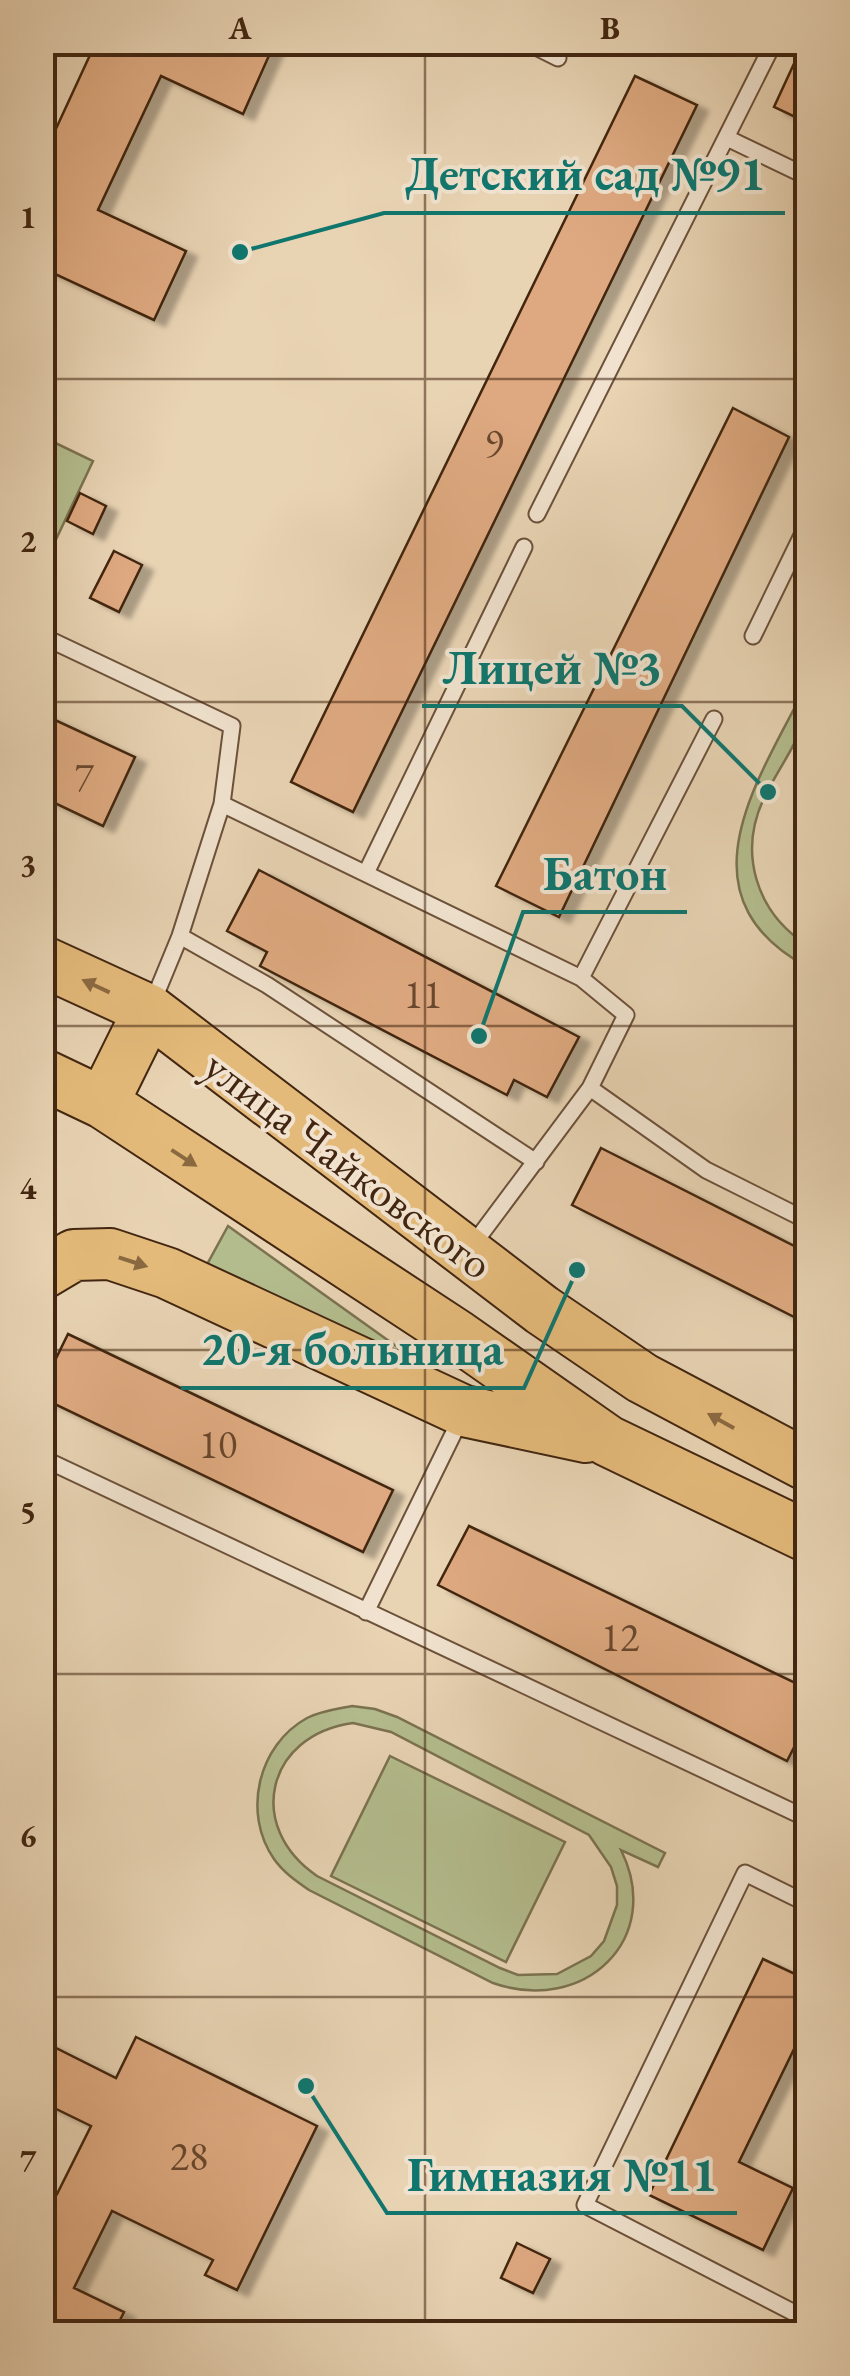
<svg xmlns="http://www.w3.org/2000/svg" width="850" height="2376" font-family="'EB Garamond',serif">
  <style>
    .green { fill: #b4bd8e; stroke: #7b7250; stroke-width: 2.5; fill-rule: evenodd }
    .building { fill: #dea980; stroke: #422611; stroke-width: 2.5; filter: url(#shadow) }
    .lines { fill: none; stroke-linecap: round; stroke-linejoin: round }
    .lane-casing { stroke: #6c513a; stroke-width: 19 }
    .primary-casing { stroke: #422611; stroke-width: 54 }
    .lane { stroke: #f0e2ce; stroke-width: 15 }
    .primary { stroke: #e4ba7a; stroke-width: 50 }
    .oneway { fill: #8b6940 }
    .grid { fill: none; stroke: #422611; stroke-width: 2.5; stroke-opacity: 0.55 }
    .labels { text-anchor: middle; stroke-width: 8; stroke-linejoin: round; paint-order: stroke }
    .number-label { font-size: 40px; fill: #69472d }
    .street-label { font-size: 45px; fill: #422611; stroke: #f0e2ce }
    .leader { fill: none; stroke: #0f766e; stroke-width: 4 }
    .callout-dot { fill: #0f766e; stroke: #f0e2ce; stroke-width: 4 }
    .callout-label { font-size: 48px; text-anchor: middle; font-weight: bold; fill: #0f766e; stroke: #f0e2ce; stroke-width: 8; stroke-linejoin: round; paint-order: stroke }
    .neatline { fill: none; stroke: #422611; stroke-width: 4 }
    .grid-label { font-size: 32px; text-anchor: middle; font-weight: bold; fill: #422611 }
  </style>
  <defs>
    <filter id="shadow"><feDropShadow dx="11" dy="6" stdDeviation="2.5" flood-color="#0004"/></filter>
  </defs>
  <rect width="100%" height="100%" fill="#e8d3b3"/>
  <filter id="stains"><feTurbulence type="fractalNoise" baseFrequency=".002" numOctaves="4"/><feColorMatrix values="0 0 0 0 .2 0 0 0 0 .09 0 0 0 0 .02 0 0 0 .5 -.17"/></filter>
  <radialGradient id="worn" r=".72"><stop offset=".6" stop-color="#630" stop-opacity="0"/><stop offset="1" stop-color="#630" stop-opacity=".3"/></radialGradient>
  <path class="green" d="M43,437L93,461L43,567Z
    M807,684C808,694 809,706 807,715C798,743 777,771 764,798C738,853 756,912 807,945V967C676,895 759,779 807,684Z
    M228,1226L410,1356L204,1270Z
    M352,1706L375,1709L397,1717L665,1853L658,1867L621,1850C665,1939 584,2015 493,1983L309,1890C296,1881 283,1872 274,1859C242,1813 258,1745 307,1718C321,1711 337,1709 352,1706ZM353,1723L391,1732L589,1835L611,1867L617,1886V1905L604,1941L591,1956L557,1974L518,1975L500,1968L317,1876C245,1827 266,1735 353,1723Z
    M390,1756L565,1842L506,1962L331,1876Z"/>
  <path class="building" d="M96,42H275L243,114L161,76L98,210L186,251L154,320L42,268V159Z
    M804,42H808V123L774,107Z
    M635,76L697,105L353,812L291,782Z
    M733,408L789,437L559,917L496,886Z
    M80,493L106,506L93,534L67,521Z
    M114,551L142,565L119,612L90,598Z
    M42,714L135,757L103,826L42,797Z
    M259,870L579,1037L547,1097L514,1080L507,1095L260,966L267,952L227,931Z
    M601,1148L808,1253V1324L572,1205Z
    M68,1334L393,1490L363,1552L42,1398V1387Z
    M469,1526L808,1689V1720L787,1761L438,1585Z
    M763,1959L808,1980V2051L796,2045L739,2162L793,2188L763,2250L649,2195Z
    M136,2037L317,2126L237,2290L205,2275L213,2260L112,2211L74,2288L124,2312L113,2334H42V2187L57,2194L91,2126L42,2102V2041L116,2078Z
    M517,2243L550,2259L533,2293L501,2278Z"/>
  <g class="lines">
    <defs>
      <path id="lane" d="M526,42L558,58
        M727,138L808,177
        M537,514L774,42
        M42,636L232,726L222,804L180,936L152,1004
        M753,636L808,523
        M222,804L581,978L626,1015L590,1088L472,1246
        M366,873L524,547
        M180,936L267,985L536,1162
        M581,978L714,719
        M590,1088L706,1170L808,1221
        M42,1458L808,1819
        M366,1612L461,1418
        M808,1904L745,1873L585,2205L808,2320"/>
      <path id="primary" d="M42,961L149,1010L542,1310L642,1378L808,1466
        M42,1074L103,1103L458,1336L608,1441L808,1537
        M103,1103L149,1010
        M42,1274L74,1255L110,1254L167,1273L464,1411L586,1437"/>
    </defs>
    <use href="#lane" class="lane-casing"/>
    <use href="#primary" class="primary-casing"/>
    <use href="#lane" class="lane"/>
    <use href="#primary" class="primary"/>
  </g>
  <defs><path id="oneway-solid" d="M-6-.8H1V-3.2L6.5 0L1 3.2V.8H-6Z" transform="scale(2.5)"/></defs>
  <g class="oneway">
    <use href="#oneway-solid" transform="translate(96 986) rotate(-155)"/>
    <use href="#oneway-solid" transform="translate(184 1158) rotate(33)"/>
    <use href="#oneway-solid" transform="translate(133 1262) rotate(18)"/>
    <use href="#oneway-solid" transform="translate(721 1421) rotate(-151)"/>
  </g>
  <path class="grid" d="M425,42V2334M42,379H808M42,702H808M42,1026H808M42,1350H808M42,1674H808M42,1997H808"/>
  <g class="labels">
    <g class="number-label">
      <text x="494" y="457">9</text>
      <text x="84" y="791">7</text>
      <text x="423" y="1008">11</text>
      <text x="218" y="1458">10</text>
      <text x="620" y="1651">12</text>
      <text x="189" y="2170">28</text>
    </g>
    <g class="street-label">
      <text transform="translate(349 1164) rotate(37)" y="16">улица Чайковского</text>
    </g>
  </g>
  <path class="leader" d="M240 252L384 213H785M768 792L682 706H422M479 1036L523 912H687M577 1270L524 1388H181M306 2086L387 2213H737"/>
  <g class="callout-dot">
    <circle cx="240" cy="252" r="10"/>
    <circle cx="768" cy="792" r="10"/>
    <circle cx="479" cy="1036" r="10"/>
    <circle cx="577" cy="1270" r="10"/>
    <circle cx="306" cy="2086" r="10"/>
  </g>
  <g class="callout-label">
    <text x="585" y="190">Детский сад №91</text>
    <text x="552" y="684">Лицей №3</text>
    <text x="605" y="890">Батон</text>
    <text x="352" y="1365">20-я больница</text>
    <text x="562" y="2191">Гимназия №11</text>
  </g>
  <rect width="850" height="2376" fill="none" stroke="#e8d3b3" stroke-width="110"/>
  <rect x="55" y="55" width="740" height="2266" class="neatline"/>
  <g class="grid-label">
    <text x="240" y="39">A</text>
    <text x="610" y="39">B</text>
    <text x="28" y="228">1</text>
    <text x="28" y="552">2</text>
    <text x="28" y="876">3</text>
    <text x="28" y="1199">4</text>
    <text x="28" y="1523">5</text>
    <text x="28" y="1847">6</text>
    <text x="28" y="2171">7</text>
  </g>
  <rect width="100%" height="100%" filter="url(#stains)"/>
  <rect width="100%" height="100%" fill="url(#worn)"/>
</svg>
